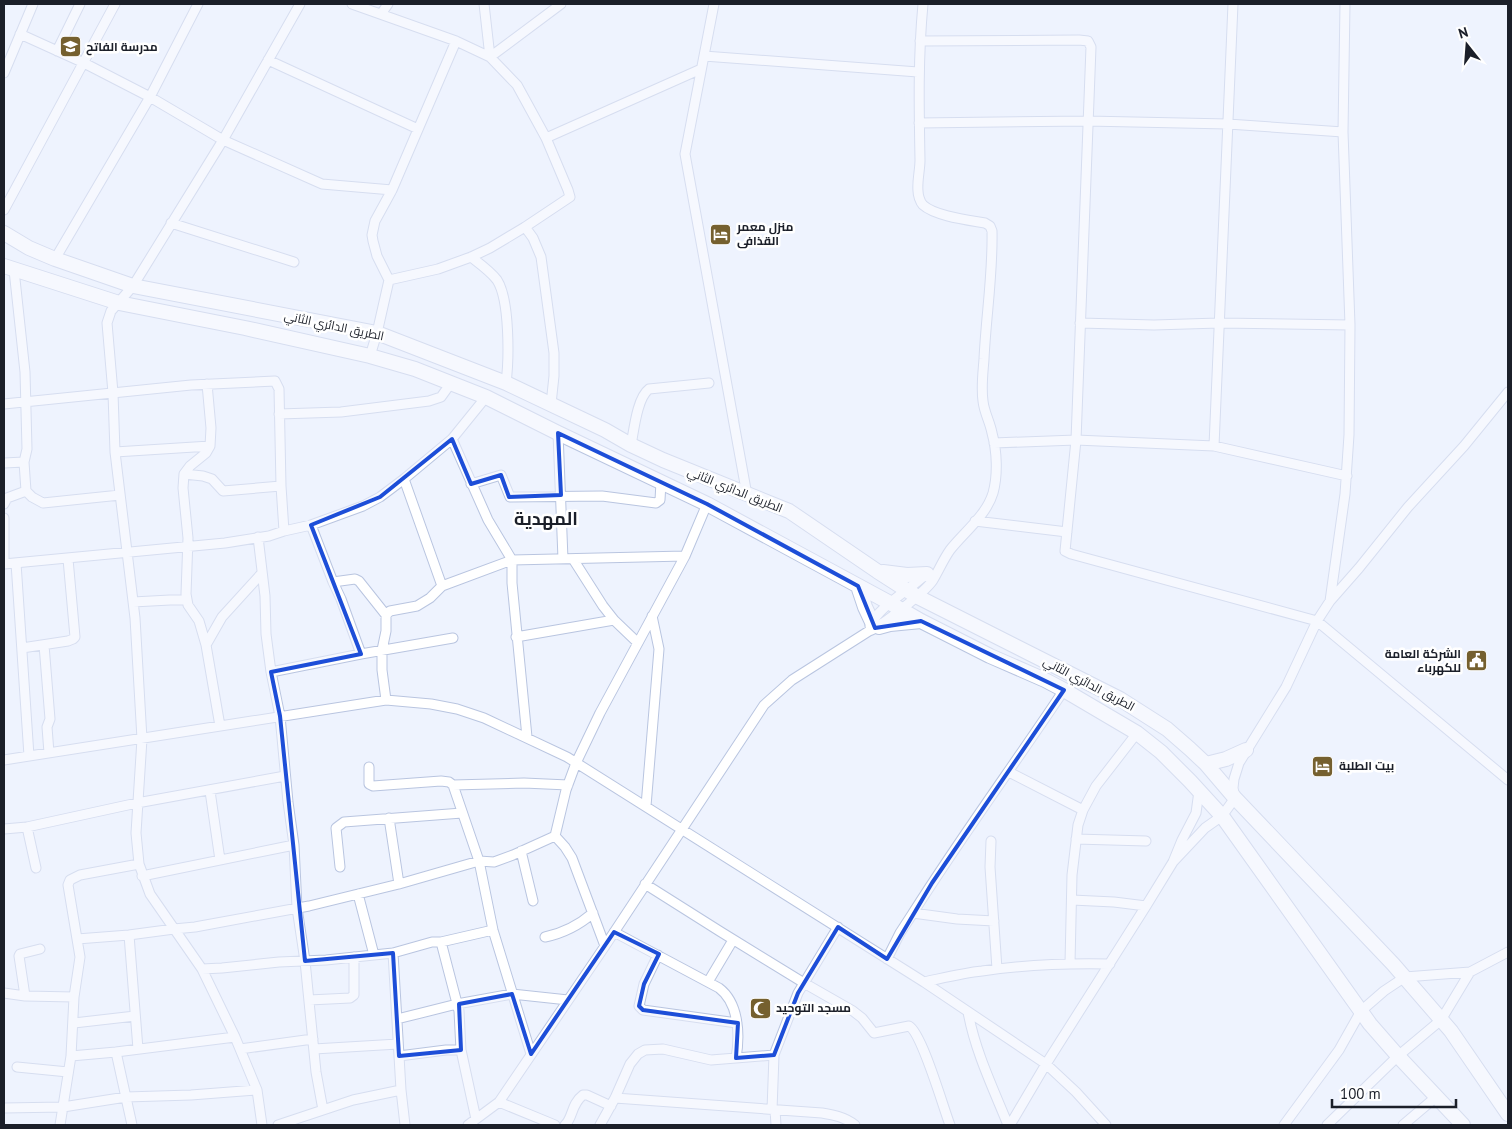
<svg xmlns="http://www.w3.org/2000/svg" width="1512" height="1129" font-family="'PT Sans',Cairo,sans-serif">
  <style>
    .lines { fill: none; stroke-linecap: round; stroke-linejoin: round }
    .minor-casing { stroke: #b9c5e0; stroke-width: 11 }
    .primary-casing { stroke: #b9c5e0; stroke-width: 16 }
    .minor { stroke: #fff; stroke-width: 9 }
    .primary { stroke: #fff; stroke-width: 14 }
    .marked { fill: none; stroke: #1d4ed8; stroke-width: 4; stroke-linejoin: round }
    .labels { text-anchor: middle; stroke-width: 5; stroke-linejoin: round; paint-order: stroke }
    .poi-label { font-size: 12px; font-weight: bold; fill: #1b1f29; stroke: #fff; text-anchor: start }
    .street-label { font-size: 12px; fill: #1b1f29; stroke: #fff }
    .district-label { font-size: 18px; font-weight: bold; fill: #1b1f29; stroke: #fff }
  </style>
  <rect width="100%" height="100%" fill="#eef3fe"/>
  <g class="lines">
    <defs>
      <path id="minor" d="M352,4L456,41L490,57L561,4
        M714,4L685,154L747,495
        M1233,4L1214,446L1347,476
        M381,14L388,4
        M20,34L84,63L150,97L223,140L322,184L392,190
        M920,41L1079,40L1088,41L1091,47L1076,440L1065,551L1071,554L1317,621L1508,780
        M57,51L80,4
        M704,56L918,72
        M268,60L418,129
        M4,73L33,4
        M919,123L1087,121L1228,124L1343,132
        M546,138L701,69
        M4,210L115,4
        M171,223L294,262
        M525,227L533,238L541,257L554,353V376L551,404
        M471,257C480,264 490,271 497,280C510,300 509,360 506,383
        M55,259L150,97L198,4
        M389,280L438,269L471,257L490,248L525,227L570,197L568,190L546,138L517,85L490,57L484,4
        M1080,323L1154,325L1219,323L1350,325
        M370,356L377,333L389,280L377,256L373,241L372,235L375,221L392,190L456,41
        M207,384L211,428L210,446L206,453L190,466L184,474L183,488L188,538L186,594L188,605L199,621L206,645L220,726
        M4,404L191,385L275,381L279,389L281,486L284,531
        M279,414L341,412L429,401L441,397L451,383
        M558,433L563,559
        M452,439L488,520L512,560V583L527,737
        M994,443L1076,440L1214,446
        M631,445C634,430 637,398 649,389L709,383
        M115,452L210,446
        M4,463L24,462
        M184,474L203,476L212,479L223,491L281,486
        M404,479L442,586
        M471,484L501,475L510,497L602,496L656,503L660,500L661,482
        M26,491L32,497L43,503L120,495
        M4,504L7,498L26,491L24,462L27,449L25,372L14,270
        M4,518V564
        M975,521L1067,532
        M311,525L333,582L355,579L359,581L386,615
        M258,537L265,596L266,634L271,672L280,716L288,802L294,845L297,908L305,961L316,1072L323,1110
        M573,559L603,606L614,620L638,643
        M16,563L29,756
        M4,564L225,543L269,536L284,531L311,525L363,506L380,497L404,479L452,439L486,397
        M333,582L341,599L361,654
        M1330,601L1345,494L1349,435L1350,325L1343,132L1345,4
        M133,602L170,600H187
        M870,626C879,606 910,590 926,574
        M516,637L614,620
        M44,645L50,719L47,727L49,753
        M206,645L222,617L262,573
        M22,648L68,641L73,639L75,637L68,559
        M271,672L361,654L453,638
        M386,700L382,670V650L386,631V615L390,611L417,606L430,598L442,586L512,560L685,556
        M4,760L386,700L431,704L457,709L484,718L567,757L924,982L1046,1064L1076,1092L1106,1125
        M369,767V784L373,786L441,781L449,782L453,785L479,861L493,930L531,1054
        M1009,772L1083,810
        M453,785L524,783L568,785
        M210,791L220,860
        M646,806L659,649L652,616
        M389,818L399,884
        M27,827L36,868
        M4,829L27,827L137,803L285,776
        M555,836L565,847L572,858L605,946
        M1076,839L1146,841
        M991,841L990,867L997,969
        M521,851L533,901
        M1173,862L1205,828L1222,816L1235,798L1233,788L1234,779L1239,763L1286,687L1317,621L1330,601L1359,568L1408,507L1464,446L1508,392
        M340,867L336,828L344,822L462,813
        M142,876L294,845
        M645,884L721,932L804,983L853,1011L862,1018L874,1033L909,1026C922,1033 943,1107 950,1125
        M358,894L374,955
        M1072,900L1114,902L1146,906
        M913,913C961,837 1014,765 1064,690
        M614,932L719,988C739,1003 740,1035 736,1058
        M129,935L138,1049
        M545,937C564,933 578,926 593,913
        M77,939L129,935L174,929L195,927L309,906L399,884L479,861L494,862L513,855L555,836L566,790L576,763L600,713L685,556L707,504
        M441,942L459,1011L461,1050
        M393,953L401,1090L405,1125
        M658,955L644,984L639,1006L643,1010L737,1023
        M887,959L900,933L913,913L957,919L994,921
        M1070,963L1072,875L1078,825L1083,810L1096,786L1137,733
        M202,969L222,968L279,962L326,960L393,953L432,942H441L493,930
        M708,982L733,940
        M924,982C943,978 963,973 982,971C1024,965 1067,963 1110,964
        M4,993L25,996L74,997
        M25,996L19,956L20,954L40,949
        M309,1000L350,998L354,995V957
        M968,1012C975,1051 993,1088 1008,1125
        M397,1019L457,1004L512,994L568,1000
        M74,1023L135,1016
        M240,1049L313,1039
        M314,1049L398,1044
        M116,1052L132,1125
        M71,1056L116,1052L235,1037
        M399,1056L446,1050H461L476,1119
        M17,1067L68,1072
        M615,1098L822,1113C834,1115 845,1117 855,1125
        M499,1102L555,1125
        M4,1108L63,1107L126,1097L191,1095L257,1090
        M772,1110L774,1055
        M775,1110L776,1125
        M60,1125L71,1056L74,997L80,957L68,885L70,880L80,875L139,864
        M262,1125L257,1090L235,1037L202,969L150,894L139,864L136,833L142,739L135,618L115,452L113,393L107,323L111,311L133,286L223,140L300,4
        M278,1125L353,1100L401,1090
        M468,1125L499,1102L605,946L764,705L792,680L869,631C881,627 926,591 933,580C939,570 943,560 950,550C964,532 986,516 993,493C998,475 997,451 992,433C990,422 984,412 983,401C981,387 983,373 984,359C986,316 993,274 992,231L990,226L985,223C968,220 935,216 923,205C920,202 918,195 918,191C917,181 920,170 920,160C919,107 918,57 923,4
        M565,1125C573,1118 571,1104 583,1095H587L611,1106
        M600,1125L615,1098L630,1064L638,1054L645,1050L663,1049L711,1060L774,1055L798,993L838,927
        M1010,1125L1046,1064L1146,906L1173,862L1182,840L1196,813L1199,791
        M1284,1125L1339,1050L1361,1011L1384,991L1405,977L1470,972L1508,952
        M1327,1125L1398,1056L1441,1020L1470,972
        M1403,1125L1436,1097"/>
      <path id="primary" d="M4,233L29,248L55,259L133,286L377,333L506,383L605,430L631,445L663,460L789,511L877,571L916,596L1120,699L1167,729L1190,749L1206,764L1235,798L1393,964L1451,1031L1508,1114
        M4,266L119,303L245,328L370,356L415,369L486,397L558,433L707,504L890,603L921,621L990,656L1045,680L1064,690L1137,733L1161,752L1190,781L1222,816L1370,1024L1398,1056L1463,1125
        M883,572L907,575L927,574
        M858,586L865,607L872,622
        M879,627L890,624L921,621
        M1206,764L1226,759L1246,750"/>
    </defs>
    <use href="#minor" class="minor-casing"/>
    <use href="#primary" class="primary-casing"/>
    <use href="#minor" class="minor"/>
    <use href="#primary" class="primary"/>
  </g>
  <path d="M0 0H1512V1129H0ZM558,433L707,504L858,586L875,628L921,621L1064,690L932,883L887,959L838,927L798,993L774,1055L736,1058L738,1023L643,1010L639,1006L644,984L659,954L614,932L531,1054L512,994L459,1004L461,1050L399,1056L393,953L305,961L280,716L271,672L361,654L311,525L380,497L452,439L471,484L501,475L509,497L561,495Z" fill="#eef3fe" fill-opacity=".55" fill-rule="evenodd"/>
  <path class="marked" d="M558,433L707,504L858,586L875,628L921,621L1064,690L932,883L887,959L838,927L798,993L774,1055L736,1058L738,1023L643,1010L639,1006L644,984L659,954L614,932L531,1054L512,994L459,1004L461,1050L399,1056L393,953L305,961L280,716L271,672L361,654L311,525L380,497L452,439L471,484L501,475L509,497L561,495Z"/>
  <defs>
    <symbol id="school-square" viewBox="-11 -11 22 22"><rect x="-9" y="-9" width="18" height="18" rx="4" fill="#75602f" stroke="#fff"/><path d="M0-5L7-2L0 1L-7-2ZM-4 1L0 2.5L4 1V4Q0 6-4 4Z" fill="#fff"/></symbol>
    <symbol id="hotel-square" viewBox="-11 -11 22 22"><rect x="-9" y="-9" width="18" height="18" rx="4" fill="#75602f" stroke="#fff"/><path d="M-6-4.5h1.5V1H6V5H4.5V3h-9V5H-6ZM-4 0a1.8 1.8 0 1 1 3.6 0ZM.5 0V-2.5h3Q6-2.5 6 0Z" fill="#fff"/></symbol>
    <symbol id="civic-square" viewBox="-11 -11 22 22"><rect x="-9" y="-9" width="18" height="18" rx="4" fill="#75602f" stroke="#fff"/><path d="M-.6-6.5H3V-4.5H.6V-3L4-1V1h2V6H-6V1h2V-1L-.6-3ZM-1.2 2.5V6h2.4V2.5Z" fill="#fff"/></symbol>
    <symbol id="mosque-square" viewBox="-11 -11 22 22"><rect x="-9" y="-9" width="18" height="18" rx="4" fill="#75602f" stroke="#fff"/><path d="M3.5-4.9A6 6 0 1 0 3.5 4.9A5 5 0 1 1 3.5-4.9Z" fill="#fff"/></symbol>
  </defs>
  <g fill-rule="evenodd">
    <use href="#school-square" x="58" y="34" width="25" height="25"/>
    <use href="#hotel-square" x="708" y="222" width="25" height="25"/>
    <use href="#civic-square" x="1464" y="648" width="25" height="25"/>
    <use href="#hotel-square" x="1310" y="754" width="25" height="25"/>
    <use href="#mosque-square" x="748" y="996" width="25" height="25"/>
  </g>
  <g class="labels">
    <g class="poi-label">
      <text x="86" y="51">مدرسة الفاتح</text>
      <text x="737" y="231">منزل معمر<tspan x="737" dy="14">القذافى</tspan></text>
      <text x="1461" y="658" text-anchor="end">الشركة العامة<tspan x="1461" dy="14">للكهرباء</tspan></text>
      <text x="1339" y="770">بيت الطلبة</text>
      <text x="776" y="1012">مسجد التوحيد</text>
    </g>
    <g class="street-label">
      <text transform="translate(334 326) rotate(12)" y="4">الطريق الدائري الثاني</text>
      <text transform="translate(735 490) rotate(22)" y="4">الطريق الدائري الثاني</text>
      <text transform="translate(1089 684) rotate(28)" y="4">الطريق الدائري الثاني</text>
    </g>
    <g class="district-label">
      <text x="546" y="525">المهدية</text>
    </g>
  </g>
  <rect width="1512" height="1129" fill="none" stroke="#1b1f29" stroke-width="10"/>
  <g transform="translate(1467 45) rotate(343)" stroke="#ffffff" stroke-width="4" paint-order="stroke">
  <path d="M0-4L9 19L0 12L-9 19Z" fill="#1b1f29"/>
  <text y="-8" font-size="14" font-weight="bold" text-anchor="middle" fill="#1b1f29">N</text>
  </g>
  <path d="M1332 1099v8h124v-8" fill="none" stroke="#1b1f29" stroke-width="2.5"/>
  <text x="1340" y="1099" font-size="15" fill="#1b1f29" stroke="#ffffff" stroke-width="4" paint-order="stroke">100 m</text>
</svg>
